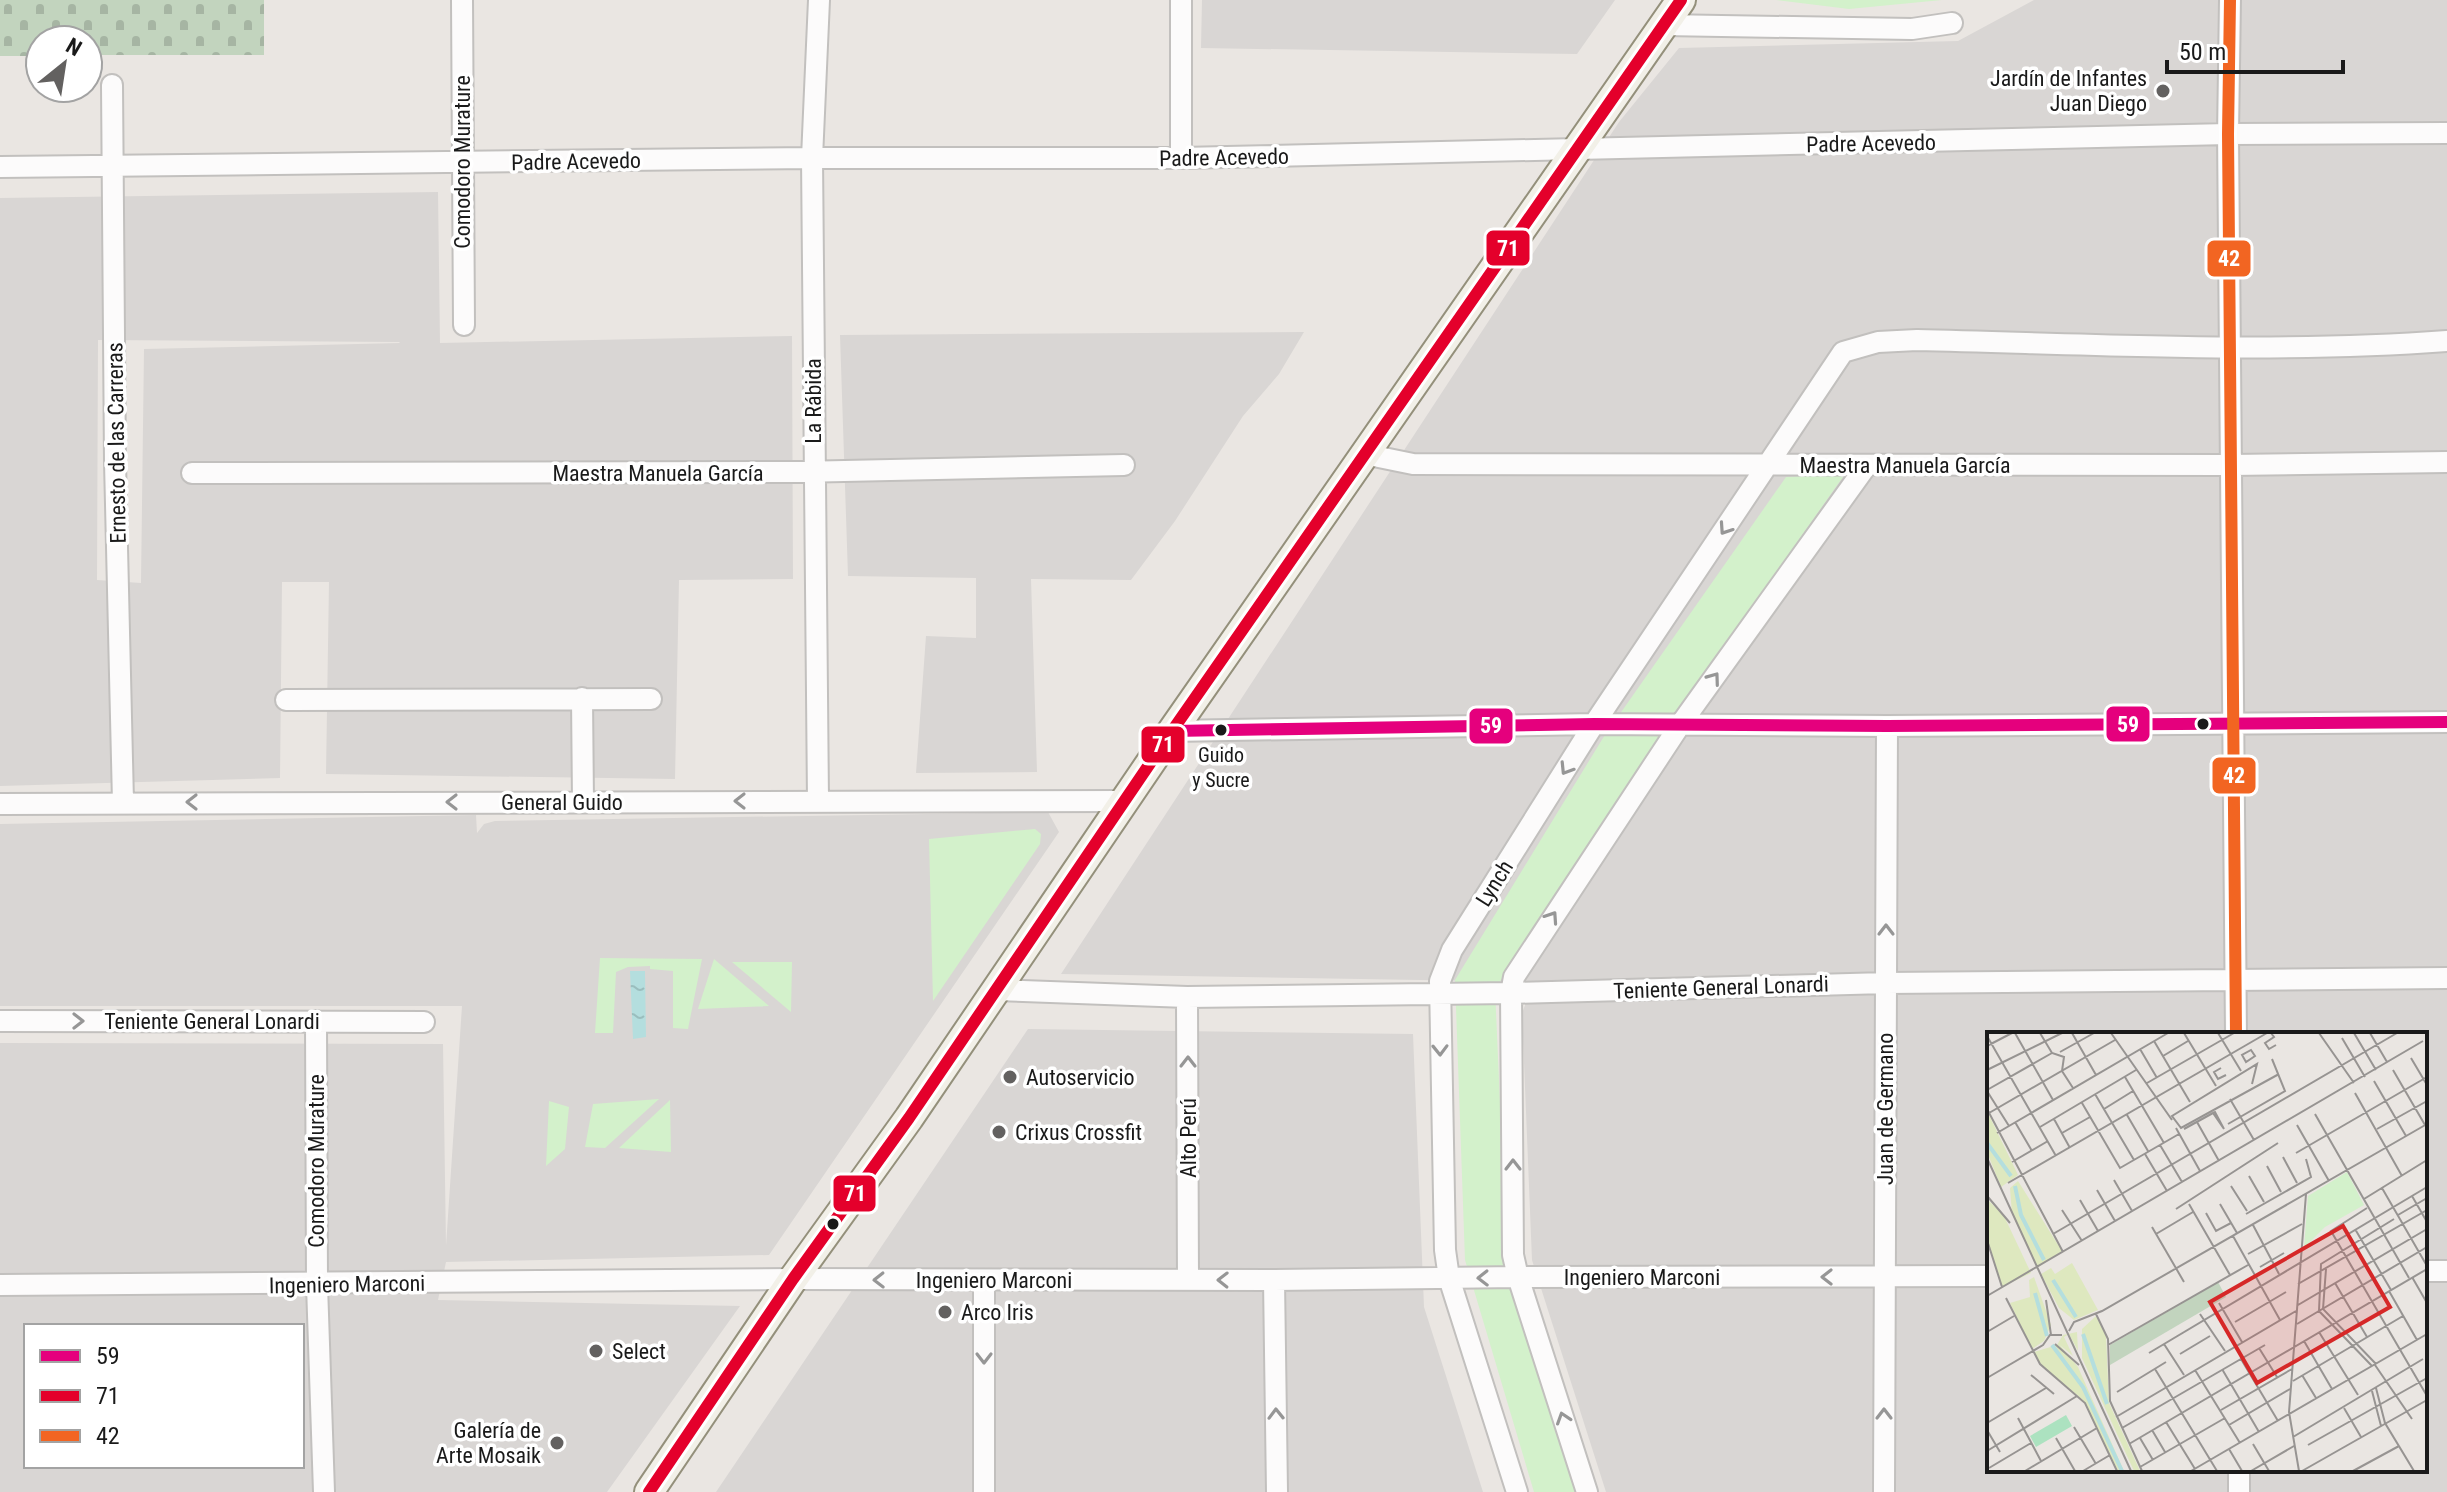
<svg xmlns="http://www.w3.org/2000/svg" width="2447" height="1492" font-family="'Roboto Condensed',sans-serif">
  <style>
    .residential { fill: #d9d6d4; fill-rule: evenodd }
    .cemetery { fill: url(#cemetery-stones) }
    .park { fill: #d3f1cb }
    .water { fill: url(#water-ripples) }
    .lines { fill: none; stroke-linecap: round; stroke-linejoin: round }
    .street-casing { stroke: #c2c0be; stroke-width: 24 }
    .secondary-casing { stroke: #94907b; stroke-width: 32 }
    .street { stroke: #fcfbfb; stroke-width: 20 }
    .secondary { stroke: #f2f0e8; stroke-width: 28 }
    .bus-1-casing { stroke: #fff; stroke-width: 18 }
    .bus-2-casing { stroke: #fff; stroke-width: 18 }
    .bus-3-casing { stroke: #fff; stroke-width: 18 }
    .bus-1 { stroke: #e5007d; stroke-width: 12 }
    .bus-2 { stroke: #e4002b; stroke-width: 12 }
    .bus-3 { stroke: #f26522; stroke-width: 12 }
    .oneway { stroke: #969696 }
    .poi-dot { fill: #636160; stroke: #fff; stroke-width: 3 }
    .bus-dot { fill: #1a1a1a; stroke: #fff; stroke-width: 3 }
    .labels { text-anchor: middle; stroke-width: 7; stroke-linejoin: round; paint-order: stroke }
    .bus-label { font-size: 20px; fill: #1a1a1a; stroke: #fff }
    .poi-label { font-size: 22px; fill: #1a1a1a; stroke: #fff; text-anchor: start }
    .street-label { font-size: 22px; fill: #1a1a1a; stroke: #fff }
    .inset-river { fill: none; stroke: #b4dede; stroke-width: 4 }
    .inset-road { fill: none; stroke: #979492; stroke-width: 2 }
    .view { fill: #d62828; fill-opacity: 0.15; stroke: #d62828; stroke-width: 4 }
    .inset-edge { fill: none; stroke: #1a1a1a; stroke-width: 4 }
    .line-badge { stroke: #fff; stroke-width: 3 }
    .badge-label { font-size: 22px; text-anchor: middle; font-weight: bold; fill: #fff }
  </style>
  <defs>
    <pattern id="cemetery-stones" width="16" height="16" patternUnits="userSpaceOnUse" patternTransform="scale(2)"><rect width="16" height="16" fill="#c2d4be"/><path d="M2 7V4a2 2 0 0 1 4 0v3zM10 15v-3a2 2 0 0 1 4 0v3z" fill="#a6b5a3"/></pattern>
    <pattern id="water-ripples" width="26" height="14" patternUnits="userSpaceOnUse" patternTransform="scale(2)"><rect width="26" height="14" fill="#b4dede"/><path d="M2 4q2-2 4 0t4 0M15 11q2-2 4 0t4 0" fill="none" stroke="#9abebe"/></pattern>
  </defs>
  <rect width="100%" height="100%" fill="#eae6e2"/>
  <path class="residential" d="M1202,0H1615L1577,54L1201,48Z
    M2034,0H2447V1492H1606L1532,1260L1522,1013L1534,982L1061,974L1619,122L1679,48L1958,41ZM1989,1034H2425V1470H1989Z
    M438,192L440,343L792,336L793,579L679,580L675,779L326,774L329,582H282L280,778L0,786V198ZM98,340L399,342L400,343L144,349L141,583L97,580Z
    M1304,332L1279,374L1243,416L1175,521L1131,580L1031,579L1037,772L916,773L926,636L976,638V578L848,576L840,335Z
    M1048,812L1059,832L769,1255L446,1262L438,1300L740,1306L607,1492H0V1043L443,1044L446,1246L462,1006H0V824L476,815L477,833L484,824L495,821ZM26,1326H302V1466H26Z
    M1028,1029L1413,1034L1424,1307L1483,1492H716Z"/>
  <path class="cemetery" d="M0,0H264V55H88V40H40V56H0Z"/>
  <path class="park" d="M1776,0H1942L1849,9Z
    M1845,474L1671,722L1495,989L1507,1262L1580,1492H1534L1465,1260L1455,980L1603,738L1786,477Z
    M1035,829L1041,834L1040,844L933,1001L929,839Z
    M600,958L702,959L688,1029L673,1028V971L650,969V966L628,967L616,972L613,1033H595Z
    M714,959L769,1006L698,1009Z
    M732,962H792L791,1012Z
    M659,1099L605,1148L585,1147L593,1104Z
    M670,1100L671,1152L619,1148Z
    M549,1101L569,1107L565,1149L546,1166Z"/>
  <path class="water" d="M630,971H645L646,1037L633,1039Z"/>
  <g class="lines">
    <defs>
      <path id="street" d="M462,0L464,325
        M1181,0V158
        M2230,0L2228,134L2236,1034
        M1663,25L1912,29L1952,23
        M112,85L115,462L123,802
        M0,167L812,158H1181L2228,134L2447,133
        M1364,454L1413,464L2231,465L2447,462
        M192,473L798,472L1124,465
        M582,698L583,802
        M286,700L651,699
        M1172,731L1594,724L1887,726L2447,722
        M818,801L812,158L819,0
        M0,804L1124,801
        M995,990L1187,997L1511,993L1886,983L2447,978
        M1187,997L1188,1280
        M0,1021L424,1022
        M316,1021L317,1285L324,1492
        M2425,1271H2447
        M984,1280V1492
        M1274,1280L1277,1492
        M0,1285L793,1279L1274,1280L1518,1277L1989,1276
        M2239,1470V1492
        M1517,1492L1449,1278L1445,1250L1440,981L1452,950L1594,724L1843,352L1878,342L1917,340C2093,344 2271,354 2447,341
        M1587,1492L1518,1277L1513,1255L1511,993L1514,977L1680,725L1867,465
        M1884,1492L1887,726"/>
      <path id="secondary" d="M649,1492L793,1279L909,1118L1172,731L1681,0"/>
    </defs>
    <use href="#street" class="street-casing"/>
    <use href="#secondary" class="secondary-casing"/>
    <use href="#street" class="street"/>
    <use href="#secondary" class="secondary"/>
    <defs>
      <path id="bus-1" d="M1172,731L1594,724L1887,726L2447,722"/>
      <path id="bus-2" d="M649,1492L793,1279L909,1118L1172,731L1681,0"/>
      <path id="bus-3" d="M2230,0L2228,134L2236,1034"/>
    </defs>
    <use href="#bus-1" class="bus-1-casing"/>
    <use href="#bus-2" class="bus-2-casing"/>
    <use href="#bus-3" class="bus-3-casing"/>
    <use href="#bus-1" class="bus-1"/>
    <use href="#bus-2" class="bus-2"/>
    <use href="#bus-3" class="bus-3"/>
  </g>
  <defs><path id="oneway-chevron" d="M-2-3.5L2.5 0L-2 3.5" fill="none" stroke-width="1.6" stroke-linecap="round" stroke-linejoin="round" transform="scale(2)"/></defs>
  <g class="oneway">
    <use href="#oneway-chevron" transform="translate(1725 529) rotate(124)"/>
    <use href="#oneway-chevron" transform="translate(1714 678) rotate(-54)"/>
    <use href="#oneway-chevron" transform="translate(1566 769) rotate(122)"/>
    <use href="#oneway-chevron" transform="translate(740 801) rotate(180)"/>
    <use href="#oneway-chevron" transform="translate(192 802) rotate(180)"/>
    <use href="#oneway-chevron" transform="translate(452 802) rotate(180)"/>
    <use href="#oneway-chevron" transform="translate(1552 917) rotate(-56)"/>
    <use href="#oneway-chevron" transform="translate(1886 930) rotate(-90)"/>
    <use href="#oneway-chevron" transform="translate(78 1021)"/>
    <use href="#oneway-chevron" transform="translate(1440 1050) rotate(89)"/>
    <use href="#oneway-chevron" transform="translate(1188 1062) rotate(-90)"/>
    <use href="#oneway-chevron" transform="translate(1513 1165) rotate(-90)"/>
    <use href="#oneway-chevron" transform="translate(1827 1277) rotate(-180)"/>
    <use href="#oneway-chevron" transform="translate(1483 1278) rotate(179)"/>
    <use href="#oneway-chevron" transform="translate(879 1280) rotate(179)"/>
    <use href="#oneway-chevron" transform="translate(1223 1280) rotate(-179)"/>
    <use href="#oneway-chevron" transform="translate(984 1358) rotate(90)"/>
    <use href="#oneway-chevron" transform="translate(1276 1414) rotate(-91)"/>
    <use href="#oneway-chevron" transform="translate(1884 1414) rotate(-90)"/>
    <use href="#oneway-chevron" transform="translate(1563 1418) rotate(-108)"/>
  </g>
  <g class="poi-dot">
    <circle cx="2163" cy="91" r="8"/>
    <circle cx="1010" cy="1077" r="8"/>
    <circle cx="999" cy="1132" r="8"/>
    <circle cx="945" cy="1312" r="8"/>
    <circle cx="596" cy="1351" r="8"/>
    <circle cx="557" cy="1443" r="8"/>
  </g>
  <g class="bus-dot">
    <circle cx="2203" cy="724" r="7"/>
    <circle cx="1221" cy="730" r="7"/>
    <circle cx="833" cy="1224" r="7"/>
  </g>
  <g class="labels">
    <g class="bus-label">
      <text x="1221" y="762">Guido<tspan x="1221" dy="25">y Sucre</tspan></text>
    </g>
    <g class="poi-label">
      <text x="2147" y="86" text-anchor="end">Jardín de Infantes<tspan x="2147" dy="25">Juan Diego</tspan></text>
      <text x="1026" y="1085">Autoservicio</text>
      <text x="1015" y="1140">Crixus Crossfit</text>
      <text x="961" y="1320">Arco Iris</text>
      <text x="612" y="1359">Select</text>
      <text x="541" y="1438" text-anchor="end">Galería de<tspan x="541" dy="25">Arte Mosaik</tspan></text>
    </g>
    <g class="street-label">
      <text transform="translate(1871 143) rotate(-1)" y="8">Padre Acevedo</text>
      <text transform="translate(1224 157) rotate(-1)" y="8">Padre Acevedo</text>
      <text transform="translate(576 161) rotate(-1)" y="8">Padre Acevedo</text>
      <text transform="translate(462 162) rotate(-90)" y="8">Comodoro Murature</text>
      <text transform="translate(813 401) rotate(-90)" y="8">La Rábida</text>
      <text transform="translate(116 443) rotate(-91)" y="8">Ernesto de las Carreras</text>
      <text x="1905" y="473">Maestra Manuela García</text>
      <text x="658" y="481">Maestra Manuela García</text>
      <text x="562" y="810">General Guido</text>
      <text transform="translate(1494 883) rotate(-58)" y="8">Lynch</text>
      <text transform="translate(1721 987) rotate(-2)" y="8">Teniente General Lonardi</text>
      <text x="212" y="1029">Teniente General Lonardi</text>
      <text transform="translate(1885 1109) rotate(-90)" y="8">Juan de Germano</text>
      <text transform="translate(1188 1138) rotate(-90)" y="8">Alto Perú</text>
      <text transform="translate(316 1161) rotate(-90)" y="8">Comodoro Murature</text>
      <text x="1642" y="1285">Ingeniero Marconi</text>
      <text x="994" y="1288">Ingeniero Marconi</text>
      <text transform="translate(347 1284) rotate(-1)" y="8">Ingeniero Marconi</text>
    </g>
  </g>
  <g transform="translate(1987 1032)">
    <rect width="440" height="440" fill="#eae6e2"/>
    <path d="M0,79L31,143L14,155L0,120ZM31,149L75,219L50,236L25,182L23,156ZM0,167L17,184L44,241L15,255L0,208ZM85,231L111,278L87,288L72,276L54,242L64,236L68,242ZM47,245L64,293L57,309L45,317L23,271L43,265L42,248ZM109,284L119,303L122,371L153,439H147L95,326V297ZM90,300L91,319L82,302L77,305L86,324L73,313L91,335L137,439H131L96,368L53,332L47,320L70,313L76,303Z" fill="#dee8bf"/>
    <path d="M231,250L239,265L123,333V313Z" fill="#c2d4be"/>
    <path d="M360,140L377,173L338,195L317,216L321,164Z" fill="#d3f1cb"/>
    <path d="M79,383L85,394L49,415L43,404Z" fill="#ace2c0"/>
    <path class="inset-river" d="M0,111L24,144M28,154L34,183L57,228M66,248L89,285M48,261L60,304M96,302L120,372M65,313L96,355L135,439"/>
    <path class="inset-road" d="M28,1L66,68M53,1L65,21L77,25L75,39L86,56M85,1L109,43M124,1L185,88M197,1L229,54M231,1L254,39M284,1L287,5L278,11L282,17L289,13M332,1L367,51M367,1L389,38M383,1L400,30M0,4L69,124M355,6L378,45M167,9L203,70M0,14L25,1M153,17L170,46M264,18L268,24L259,30L255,23ZM73,20L107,1M176,24L201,9M424,26L440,53M234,36L227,40L231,47L239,43M0,38L75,1M406,38L438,93M138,45L177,111M387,49L419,104M160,51L247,1M265,52L270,32L185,84L194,96L292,42M0,58L65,21M0,59L22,94M368,61L415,144M108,62L147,128M243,67L267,108M95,71L133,136L192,102M0,77L76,220M117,77L146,59M2,81L128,8M328,82L422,246M140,83L161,119M67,87L83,116M28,90L45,119M210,90L232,129M241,92L298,59L285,27M310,93L342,149M53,95L149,38M189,96L213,139M197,97L226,81L228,80L237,97L226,81M390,97L440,69M10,101L181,1M75,101L103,85M173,113L195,150M309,121L440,45M158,122L180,159M296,125L310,151M0,126L144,439M25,130L61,109M280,134L294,160M262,144L277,170M127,148L145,179M21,151L280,1M244,154L260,179M395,156L440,234M110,158L128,189M425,164L440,190M1,165L23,191M377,167L440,128M93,168L111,199M202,172L243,243M233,172L250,201M380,176L344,199L440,364M189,177L291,111M75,178L95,209M219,181L229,199L244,191M259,182L324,145L319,127M411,183L440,166M266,193L292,242M165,195L197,250M368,197L404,258M66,202L410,1M169,202L206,180M246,204L293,288M0,208L15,255M261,222L315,192M273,235L297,221M339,237L336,277L389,332M425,245L440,271M348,251L380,305M311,252L440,178M402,259L430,308M0,264L436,9M19,266L53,332L98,371L130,439M59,268L64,303M232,271L255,310M311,273L440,197M109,282L121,307L123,369L155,439M213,282L238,319M248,290L299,260M310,292L440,215M82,299L87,290L115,279L440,92M0,300L27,284M332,300L371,363M317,309L345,357M68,312L92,333M177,312L197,343M121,313L261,233M272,316L290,345M162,321L440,155M193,322L223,304M254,327L291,389M388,333L425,387M385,334L332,279L334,232L407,187M168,337L230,439M235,337L272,400M208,338L253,411M44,343L67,362M315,343L329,366M0,346L56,313L63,303H75M306,349L416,284M389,356L398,391L427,439M385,359L394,394M130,360L179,330M357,376L374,405M234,378L305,337M129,385L309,279M31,386L54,429M179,390L208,437M0,391L59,356M242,393L303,357M87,395L109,432M135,396L278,313M0,398L13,420M165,398L178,420M306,405L436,327M69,406L88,439M153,406L166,428M142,412L440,237M266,412L282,439M321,413L440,346M242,417L255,439M0,419L90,364M153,435L238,386M2,436L44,411M38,439L110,396M96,439L123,423M204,439L440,302M264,439L307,414M312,439L302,380L319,162M315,439L440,368M366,439L412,414"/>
    <path class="view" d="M356,194L403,275L270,351L223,270Z"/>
    <rect width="440" height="440" class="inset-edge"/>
  </g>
  <g class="line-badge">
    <rect x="1485" y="229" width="46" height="38" rx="8" fill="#e4002b"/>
    <rect x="2206" y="239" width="46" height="39" rx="8" fill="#f26522"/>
    <rect x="2105" y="705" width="46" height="38" rx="8" fill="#e5007d"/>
    <rect x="1468" y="707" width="46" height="38" rx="8" fill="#e5007d"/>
    <rect x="1140" y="725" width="46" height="39" rx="8" fill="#e4002b"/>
    <rect x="2211" y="756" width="46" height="39" rx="8" fill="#f26522"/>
    <rect x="832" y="1174" width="45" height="39" rx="8" fill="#e4002b"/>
  </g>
  <g class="badge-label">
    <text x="1508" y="256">71</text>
    <text x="2229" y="266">42</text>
    <text x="2128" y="732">59</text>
    <text x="1491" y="733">59</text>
    <text x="1163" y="752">71</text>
    <text x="2234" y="783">42</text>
    <text x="855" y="1201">71</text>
  </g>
  <rect x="24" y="1324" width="280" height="144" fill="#ffffff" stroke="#a3a3a3" stroke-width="2"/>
  <rect x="40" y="1350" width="40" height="12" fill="#e5007d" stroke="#a3a3a3" stroke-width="2"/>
  <text x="96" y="1364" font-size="24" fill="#1a1a1a">59</text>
  <rect x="40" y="1390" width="40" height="12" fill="#e4002b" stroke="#a3a3a3" stroke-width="2"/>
  <text x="96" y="1404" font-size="24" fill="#1a1a1a">71</text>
  <rect x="40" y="1430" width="40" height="12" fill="#f26522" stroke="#a3a3a3" stroke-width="2"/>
  <text x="96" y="1444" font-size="24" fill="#1a1a1a">42</text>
  <g transform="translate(64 64) rotate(30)"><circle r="38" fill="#ffffff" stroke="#a3a3a3" stroke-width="2"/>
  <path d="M0-6L14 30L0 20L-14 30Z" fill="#636160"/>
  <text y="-12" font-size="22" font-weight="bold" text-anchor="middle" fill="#1a1a1a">N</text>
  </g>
  <path d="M2167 60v12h176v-12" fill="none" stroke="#1a1a1a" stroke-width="4"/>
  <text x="2179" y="60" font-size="24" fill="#1a1a1a" stroke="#ffffff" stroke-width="6" paint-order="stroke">50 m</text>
</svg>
